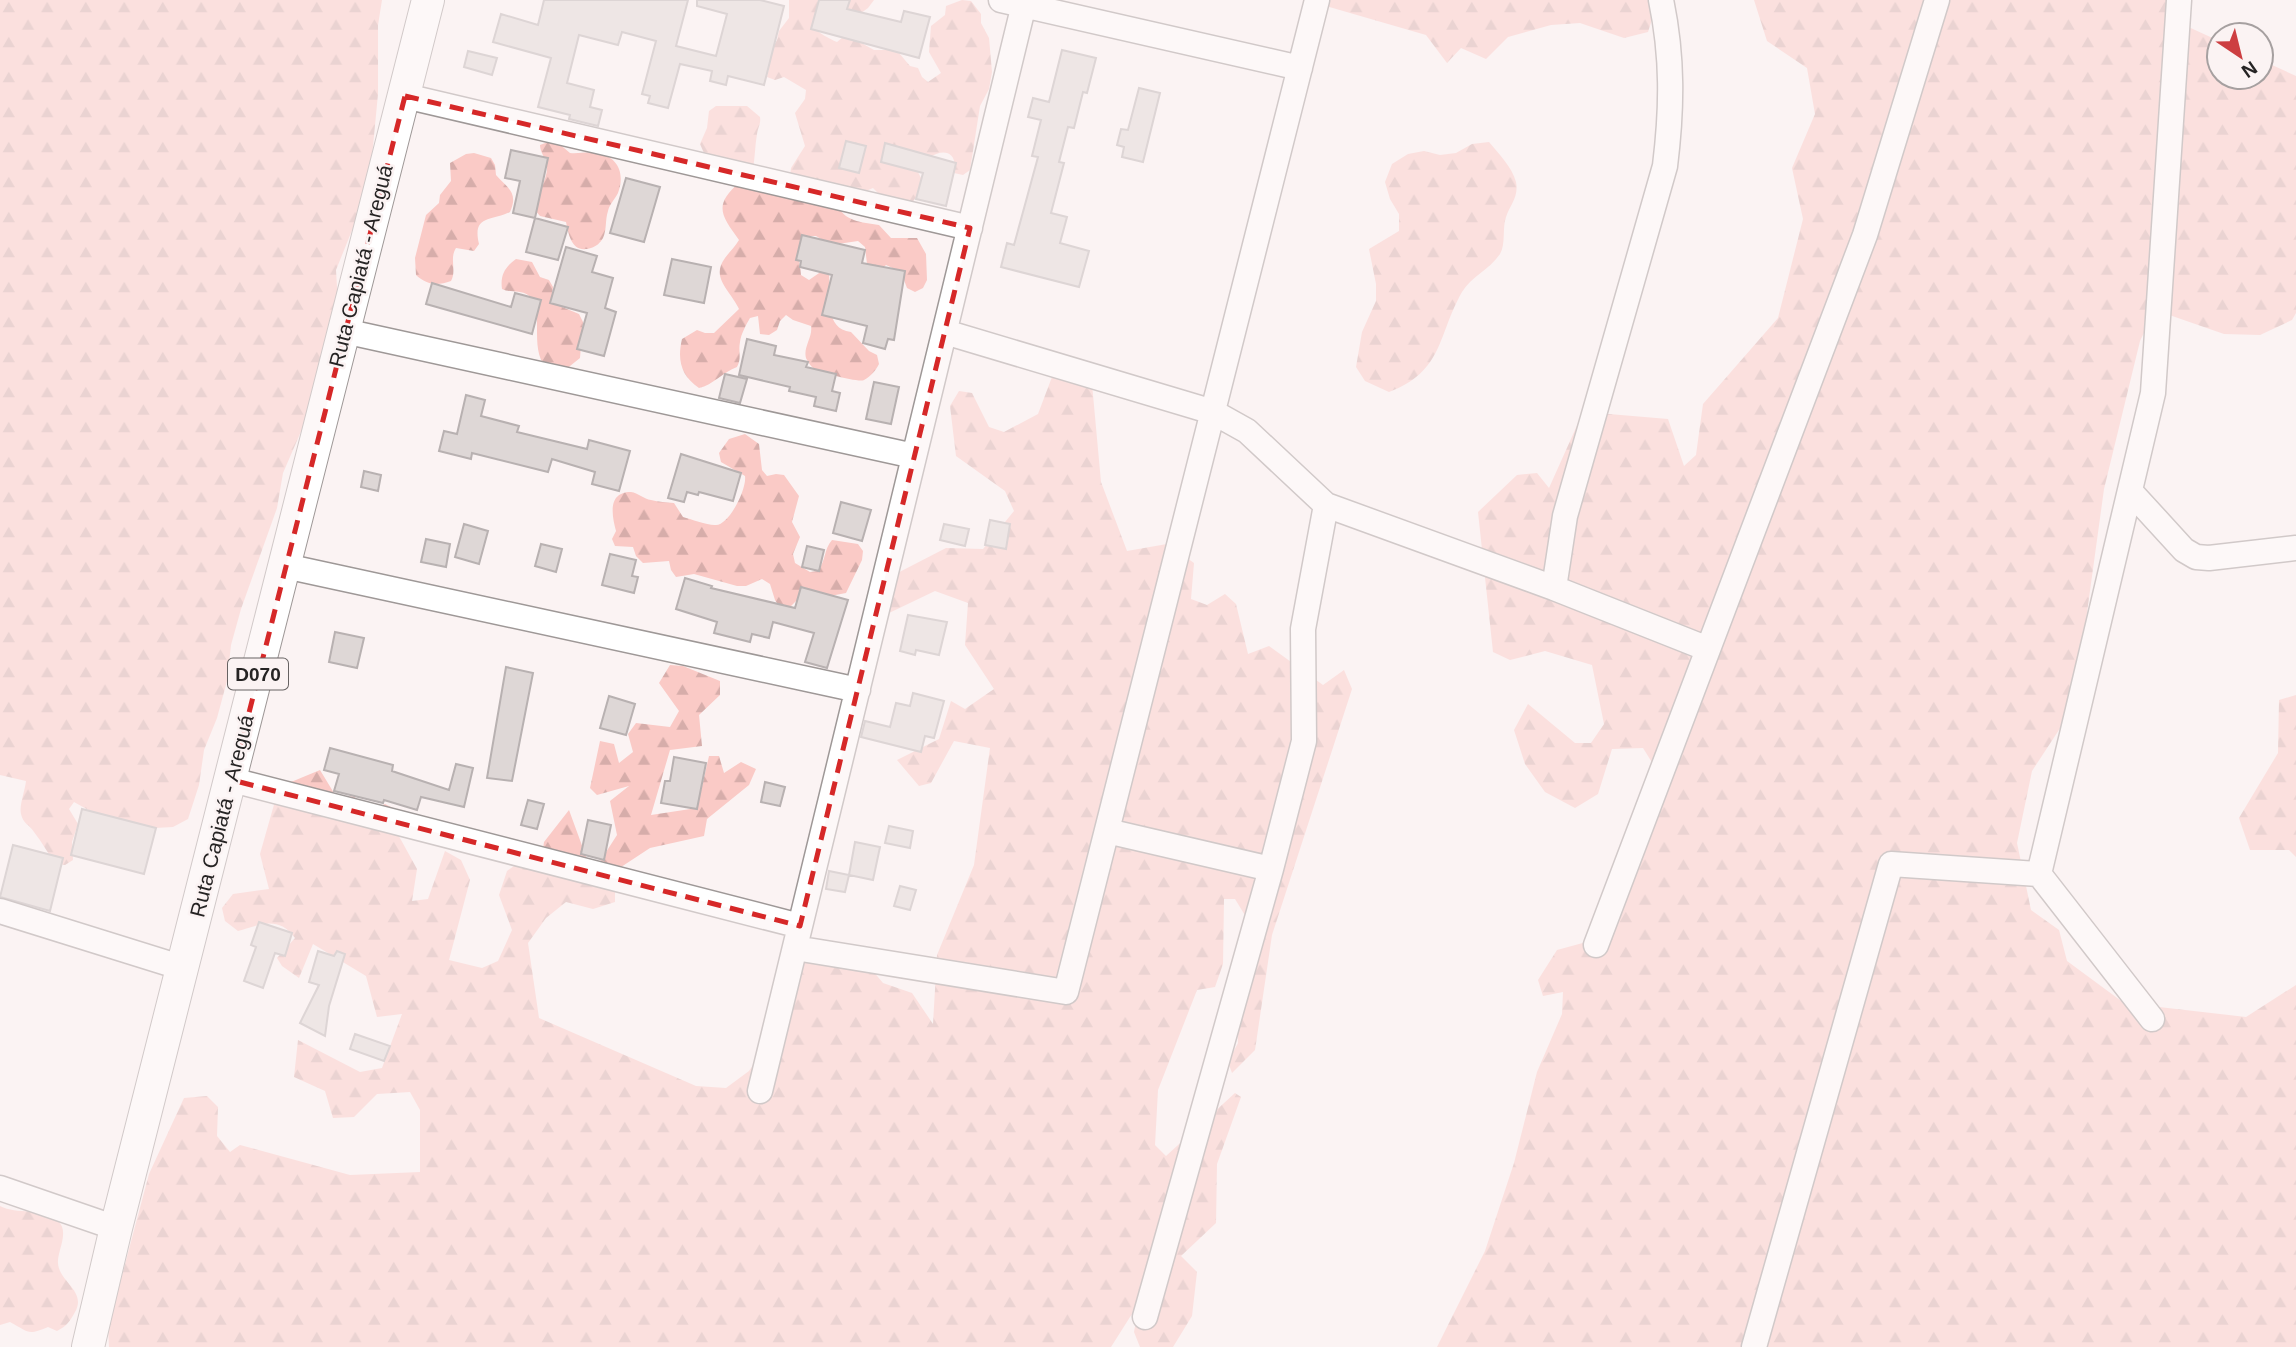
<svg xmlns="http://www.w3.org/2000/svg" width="2296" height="1347" font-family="Helvetica,sans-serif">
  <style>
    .forest { fill: url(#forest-firs) }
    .building { fill: #ded7d6; stroke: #b8b1b1; stroke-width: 2 }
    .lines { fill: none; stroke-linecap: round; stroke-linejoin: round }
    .minor-casing { stroke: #9e9897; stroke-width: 27 }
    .major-casing { stroke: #9e9897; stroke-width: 34 }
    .minor { stroke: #fff; stroke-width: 24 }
    .major { stroke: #fff; stroke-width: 32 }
    .marked { fill: none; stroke: #d62828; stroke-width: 5; stroke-dasharray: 14 9; stroke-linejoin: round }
    .labels { text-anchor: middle; stroke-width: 5; stroke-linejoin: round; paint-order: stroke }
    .shield { fill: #fbf3f3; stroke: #666262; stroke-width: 2 }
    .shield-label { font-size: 19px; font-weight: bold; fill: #262424 }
    .street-label { font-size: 21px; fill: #262424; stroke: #fbf3f3 }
  </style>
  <defs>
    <pattern id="forest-firs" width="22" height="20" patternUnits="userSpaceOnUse" patternTransform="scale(1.75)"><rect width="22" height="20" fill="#facac6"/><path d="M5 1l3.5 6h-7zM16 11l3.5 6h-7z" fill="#d6adaa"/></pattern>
  </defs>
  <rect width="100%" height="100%" fill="#fbf3f3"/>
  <path class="forest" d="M0,0H382L378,25V94L371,167L363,203L336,270L338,304L312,406L283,473L277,508L241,609L231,645L227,681L217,718L204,750L199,785L188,819L173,827L155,828L92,812L74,802L69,809L78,824L72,842L73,860L65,865L56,864C48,854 42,842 34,832C30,825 23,824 21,814C19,805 25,791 26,781L0,775Z
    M789,0H820C813,27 809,29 837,42L843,37L839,0H874L868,8L861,13L856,40L874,50H891L899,53L910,66L918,68L922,77L928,82L941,73L929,52L931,26L945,15L946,6L962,0L971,1L981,14V23L989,38L992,72L989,89L980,106L970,170L963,175L954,173C960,142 927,150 918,172L922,180L917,196L911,204L879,194L873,188L837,203C843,222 862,222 879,225L891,238H917L926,254L927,280L923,288L915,292L907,288L901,272L886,265L879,271L867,264L865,247L858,241L831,245L816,236H807C794,246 800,260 801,275L809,280L822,271L829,274C831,296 824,329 851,332L869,351L877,355L879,364C876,370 871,376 864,380C859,383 818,372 812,367C810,365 807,360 806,358C803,347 813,337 811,326L793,320L786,315L780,321L777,330L769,335L760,334L758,316L750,318C746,325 741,334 740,342C738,352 742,358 737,367C723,372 713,385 699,388C681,376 677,360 682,339L697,330L705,333H714L739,309C731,291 710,278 725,258C730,251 735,247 739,240C721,215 713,205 740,182L707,160L700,144L707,128L709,111L716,106H747L760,117C761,124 758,127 757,134C755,145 755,157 753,169L790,177L791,168L805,146L795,113L805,99L806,90L784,77L775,80L767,77L769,68L766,60L777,40L779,31L789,18Z
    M1317,0H1658L1648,32L1624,38L1580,23L1551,25L1508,37L1486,59L1461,48L1447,63L1426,35L1319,4Z
    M1754,0H2174L2182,24L2219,41V77H2261V60L2296,76V313L2292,320L2260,335L2224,334L2155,310L2140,341L2104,489L2074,707L2032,771L2017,843L2031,910L2059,930L2067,961L2124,1003L2246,1017L2296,985V1347H1437L1485,1251L1514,1163L1537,1072L1562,1014L1563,992L1543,996L1538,980L1557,950L1590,941L1653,764L1643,748L1612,749L1598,794L1575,808L1545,792L1525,764L1514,730L1528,704L1575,743H1591L1604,724L1592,665L1545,651L1510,660L1493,652L1478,512L1517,475L1537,473L1549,488L1579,421L1597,413L1668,419L1684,466L1696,455L1703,404L1778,318L1803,219L1792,168L1815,114L1807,68L1767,41Z
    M548,142H557L570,153C579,154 588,151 597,153C619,157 625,174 618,193C615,199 609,205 608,211C605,220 607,229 603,238C600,243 597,246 591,248C572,254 569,236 566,222L540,216L534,209C535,194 548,181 547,166C546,158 540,153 540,145Z
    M1489,142C1499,154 1512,167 1516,182C1519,197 1510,205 1506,217C1502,228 1506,244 1500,254C1490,269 1471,277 1462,292C1437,336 1444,371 1389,392L1365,381L1356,367L1362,332L1376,301V284L1369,249L1399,231V214L1390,199L1385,182L1392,164L1408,154L1424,151L1440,155L1456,153L1472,144Z
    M474,153L491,158L495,165L496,175C507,188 519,192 510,212C491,221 472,215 479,244L474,251L456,248C449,259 457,270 451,281C437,286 427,285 416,275L415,258L426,215L439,203L440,195L451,181L450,163L466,154Z
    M516,259L532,262L540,277L549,280L553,287L552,296L555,304L579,314L583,322L580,358L565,370L546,368C528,347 546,308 528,295C521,290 510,293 502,289C500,275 505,267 516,259Z
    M1055,369L1092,384L1101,482L1127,551L1167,544L1194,563L1191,599L1207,605L1225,594L1236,604L1248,654L1269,646L1323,685L1344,670L1352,689L1272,935L1255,1050L1232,1073L1228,1062L1238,1043L1235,984L1254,930L1235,899H1224L1223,964L1215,987L1197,990L1158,1090L1155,1145L1166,1156L1235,1093L1241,1097L1217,1164L1216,1223L1181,1256L1197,1272L1192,1316L1173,1347H1140L1134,1332L1139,1305L1130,1317L1111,1347H109L108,1328L149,1174L184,1098L207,1096L218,1107L217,1136L230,1152L240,1145L350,1175L420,1172V1110L410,1092L377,1094L354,1117L333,1118L325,1091L294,1077L298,1040L360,1072L382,1068L402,1014L377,1017L366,976L313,944L299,978L282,966L277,958L295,938C278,915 260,925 238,931L225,921L222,908L233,894L269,889L260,854L279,787L320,770L337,798L355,796L358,816L385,804L399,811L395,829L417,869L412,901L428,899L445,851L461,860L470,880L449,960L482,968L498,961L512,930L499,895L507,871L521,861L540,868L544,842L569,810L588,862L599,863L617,835L610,801L629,786L597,795L590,788L600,741L614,744L619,763L633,752L628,734L636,723L670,727L679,711L659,683L670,665L683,666L720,681V695L699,715L702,746L670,750L651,815L697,808L709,756H719L724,773L741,762L756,769L749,785L707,819L704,836L650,848L615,871V902L593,909L566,902L546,918L528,943L539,1018L696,1086L726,1088L749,1071L783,1021L794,958L863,959L883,983L912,993L933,1024L937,955L974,865L990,748L954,741L931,783L919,786L897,760L939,739L951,701L965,709L994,689L965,645L968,603L935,591L889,613L882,581L946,548L983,549L1014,511L1005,491L956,456L950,406L959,391L972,393L989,427L1004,432L1038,414Z
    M745,434L759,444L762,470L767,476L776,474L784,475L799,496L792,522L800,537L793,554L795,563L810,572L818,571C826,560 824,549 832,540L858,544L863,551L862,560L846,593L825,597L801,596L789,608H780L775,600L770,584L762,579L746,586H737L694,574L676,577L671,570L669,561L643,563L636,556L633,547L615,546L612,539L616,531C612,516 607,492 631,492C638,493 644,499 651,500C659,502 666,502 674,503L683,517C691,519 709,526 716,525C729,525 747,489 745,476L721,462L719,453L729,439Z
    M2296,695V857L2289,850H2250L2239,818L2278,753L2279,700Z
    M0,1206C17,1215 42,1207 58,1221C70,1232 57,1251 58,1263C59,1282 87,1291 75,1312C70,1321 67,1326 57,1331L48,1327C27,1336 29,1332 10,1322L0,1325Z"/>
  <path class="building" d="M544,0H688L676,46L716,56L727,14L697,6V0H760L784,6L764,85L728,76L726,85L710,81L712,71L680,64L668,108L648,103L650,96L642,94L656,41L622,32L618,45L579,35L567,83L594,90L590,107L602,110L598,126L569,119L570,115L538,107L551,58L493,42L501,14L538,25Z
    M819,0H850L847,9L901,22L904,11L930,17L919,58L811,29Z
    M1062,50L1096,58L1087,93L1083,92L1074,128L1068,127L1059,162L1064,163L1051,213L1067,217L1060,243L1089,251L1079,287L1001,267L1007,243L1014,245L1038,157L1032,156L1041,120L1028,117L1033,98L1049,102Z
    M468,51L497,58L492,75L464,67Z
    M1139,88L1160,93L1143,162L1122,157L1124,147L1117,145L1121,129L1128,130Z
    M846,141L866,146L859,173L839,168Z
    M885,143L956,163L946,206L916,199L923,173L881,162Z
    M511,150L548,158L535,218L513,213L520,181L505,178Z
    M626,178L660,187L644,242L610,233Z
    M535,218L568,227L558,260L526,252Z
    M802,235L865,250L862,263L905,271L894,340L888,339L885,349L863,343L867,326L822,315L832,275L800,267L801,261L796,260Z
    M566,247L597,256L592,272L613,278L605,308L616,312L604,356L577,349L587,313L550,303Z
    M672,259L711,267L704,303L664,295Z
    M432,283L511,307L515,293L541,300L532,334L426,304Z
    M747,339L776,346L774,355L808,362L806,367L836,374L832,391L840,393L836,411L814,406L816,397L789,391L790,387L739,375Z
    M725,374L747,379L740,403L719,398Z
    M874,382L899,387L891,424L866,419Z
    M466,395L485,400L481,416L519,426L517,432L587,449L589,440L630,451L619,491L592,484L595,472L552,459L548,472L472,453L471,459L439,451L444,431L457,434Z
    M681,454L741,473L733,501L699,492L698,495L687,492L684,502L668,498Z
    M364,471L381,475L378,491L361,487Z
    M841,502L871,510L862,541L833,533Z
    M990,520L1010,524L1006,549L985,545Z
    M464,524L488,531L479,564L455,557Z
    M944,524L969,529L965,546L940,540Z
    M426,539L450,544L446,567L421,562Z
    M541,544L562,549L556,572L535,566Z
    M807,546L824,550L819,571L802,567Z
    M610,554L636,560L632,576L638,577L634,593L602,585Z
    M685,578L712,586L711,588L795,608L801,587L848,600L827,668L805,662L814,633L773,622L769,638L752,634L750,642L714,633L717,622L676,609Z
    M908,615L947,622L939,655L916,650L915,655L900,651Z
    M335,632L364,638L357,668L329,662Z
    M506,667L533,673L512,781L487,778Z
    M913,693L944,701L934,738L925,736L921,752L861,737L865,721L890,727L896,703L910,706Z
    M609,696L635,704L626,735L600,728Z
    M330,748L393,765L392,771L449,790L456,764L473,768L464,807L421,797L417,810L384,800L383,803L334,791L339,774L324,770Z
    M674,757L706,763L697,809L661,803L665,781H670Z
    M765,782L785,787L780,806L761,802Z
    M528,800L544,804L537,829L521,825Z
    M82,809L156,828L144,874L71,855Z
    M588,820L611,825L604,860L581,854Z
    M889,826L913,831L910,848L885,843Z
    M855,842L880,847L873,880L849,875Z
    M13,845L63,858L50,911L0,897Z
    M829,871L849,875L845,892L826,889Z
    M900,886L916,890L910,910L894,906Z
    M259,922L292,933L285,956L275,953L263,988L244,981L256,947L251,945Z
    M318,951L334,956L337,951L345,954L329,1006L325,1036L300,1023L319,985L309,982Z
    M355,1034L390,1046L384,1061L350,1049Z"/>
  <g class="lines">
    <defs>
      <path id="minor" d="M1001,0L1300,68
        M405,96L970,228
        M344,331L914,456
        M945,332L1213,412L1247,431L1326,505L1554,588L1708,649
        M2130,491L2184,550L2196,557L2209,558L2296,548
        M285,566L858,690
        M1554,588L1565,516L1665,166C1672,109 1673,57 1661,0
        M232,780L800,926
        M1107,831L1271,869
        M2039,874L2153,393L2179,0
        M0,911L183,968
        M1596,945L1865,235L1937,0
        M795,948L1066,992L1317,0
        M760,1091L1025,0
        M0,1188L116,1228
        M1145,1317L1271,869L1304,741L1303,629L1326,505
        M1754,1347L1891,864L2039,874L2152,1019"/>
      <path id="major" d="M88,1347L116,1228L428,0"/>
    </defs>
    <use href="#minor" class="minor-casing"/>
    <use href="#major" class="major-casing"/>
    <use href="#minor" class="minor"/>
    <use href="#major" class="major"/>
  </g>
  <path d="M0 0H2296V1347H0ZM405,96L970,228L800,926L232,780Z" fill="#fbf3f3" fill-opacity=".55" fill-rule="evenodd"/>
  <path class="marked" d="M405,96L970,228L800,926L232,780Z"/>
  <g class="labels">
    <rect class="shield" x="228" y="658.5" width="60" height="31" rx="5"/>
    <g class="shield-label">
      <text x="258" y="681">D070</text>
    </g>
    <g class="street-label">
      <text transform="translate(361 266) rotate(-76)" y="7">Ruta Capiatá - Areguá</text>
      <text transform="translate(222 816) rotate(-76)" y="7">Ruta Capiatá - Areguá</text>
    </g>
  </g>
  <g transform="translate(2240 56) rotate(145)"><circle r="33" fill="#fbf3f3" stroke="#a6a0a0" stroke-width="2"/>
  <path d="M0-5L12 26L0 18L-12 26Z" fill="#cd3e41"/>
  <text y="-10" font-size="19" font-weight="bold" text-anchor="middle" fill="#262424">N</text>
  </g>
</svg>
